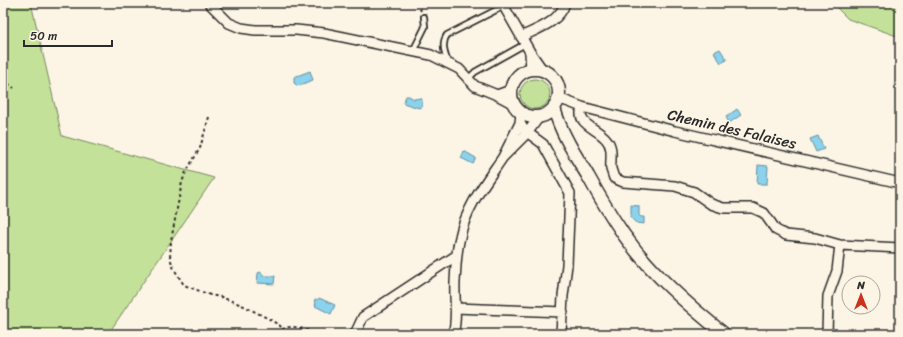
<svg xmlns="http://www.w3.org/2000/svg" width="903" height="337" font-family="Sriracha,sans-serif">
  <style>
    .green { fill: #c4e199; stroke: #788662 }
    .water { fill: #8bd2ed; stroke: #658f9f }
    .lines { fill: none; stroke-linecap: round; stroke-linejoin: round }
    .service-casing { stroke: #2b2b2b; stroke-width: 8 }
    .minor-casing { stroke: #2b2b2b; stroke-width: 12 }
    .tertiary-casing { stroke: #2b2b2b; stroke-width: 15 }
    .path { stroke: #2b2b2b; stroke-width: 2; stroke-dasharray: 3 3; stroke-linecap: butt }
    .service { stroke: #fcf5e5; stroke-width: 4.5 }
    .minor { stroke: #fcf5e5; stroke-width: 9 }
    .tertiary { stroke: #fcf5e5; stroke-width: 12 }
    .labels { text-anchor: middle; stroke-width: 3; stroke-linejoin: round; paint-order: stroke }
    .street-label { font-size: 15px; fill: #2b2b2b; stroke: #fcf5e5 }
  </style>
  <rect width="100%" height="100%" fill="#fcf5e5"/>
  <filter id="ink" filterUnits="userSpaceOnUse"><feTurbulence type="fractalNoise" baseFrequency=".025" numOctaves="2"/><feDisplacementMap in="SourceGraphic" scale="8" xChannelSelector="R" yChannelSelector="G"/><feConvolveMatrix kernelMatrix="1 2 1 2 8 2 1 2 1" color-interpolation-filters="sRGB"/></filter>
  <g filter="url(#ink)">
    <path class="green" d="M3,3H31L62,136L214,178L108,334H3Z
      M832,3H900V37L848,19Z
      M520 94a15 15 0 1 1 30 0a15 15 0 1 1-30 0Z"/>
    <path class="water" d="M720,49L727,60L721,63L714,52Z
      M310,71L313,80L298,86L294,83V77Z
      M406,96H409L414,99L421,98L422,100V106L419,108L403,103Z
      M737,109L741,115L729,123L726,117Z
      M818,136L824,149L816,152L810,139Z
      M464,151L476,158L473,164L461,158Z
      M758,165L768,166L767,184H757Z
      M631,205L639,206V215L641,217H644V224L636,223L631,218Z
      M260,272L263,274V276H275L274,284L257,283L258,273Z
      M319,298L335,305L331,314L315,306L316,303L314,302L315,299L317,300Z"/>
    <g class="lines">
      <defs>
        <path id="service" d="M413,51L425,27L424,17
          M448,62C444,53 441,43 447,35L504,6
          M468,79L475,72L525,44"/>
        <path id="minor" d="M209,3L229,23L241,28L255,30H296L324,33L431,55L459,69L475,86L497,95L514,104
          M502,3L530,52L544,72
          M521,37C537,29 560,22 565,3
          M530,52L531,70
          M497,95L511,90
          M558,98L582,107L675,131L900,183
          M582,107C576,125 596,127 606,139C614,148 610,158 611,169C612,172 613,175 614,178L623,182L675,186L694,192L711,204L723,208H753L764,213L776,230L786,235L815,238L840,245L900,248
          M521,113L520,123L503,157L528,132L539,117
          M520,123L524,130L543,144L570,193L567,265L563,296L561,334
          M455,308L563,312
          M355,334L363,317L457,255
          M453,334C458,318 454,299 455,282C456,267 456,252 460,237C466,207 486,182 503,157
          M827,334L828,296L837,271L840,245"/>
        <path id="tertiary" d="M511 93a24 24 0 1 1 48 0a24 24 0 1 1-48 0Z
          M554,108C561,133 574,153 588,176C599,196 611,216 624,235C651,273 688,305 724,334"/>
      </defs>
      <use href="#service" class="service-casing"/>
      <use href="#minor" class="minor-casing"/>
      <use href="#tertiary" class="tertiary-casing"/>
      <path class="path" d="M417,3L421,11
        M3,80L14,88
        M209,117L200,148L186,172L182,182L171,241L170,258L174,269L184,285L210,295L221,297L242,305L271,320L283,328
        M278,334C286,321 305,329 316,334"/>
      <use href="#service" class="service"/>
      <use href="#minor" class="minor"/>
      <use href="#tertiary" class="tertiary"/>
    </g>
  </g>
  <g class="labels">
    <g class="street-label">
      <text transform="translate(732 129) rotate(13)" y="5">Chemin des Falaises</text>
    </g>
  </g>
  <rect width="903" height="337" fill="none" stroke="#fcf5e5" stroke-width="16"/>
  <rect x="8" y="8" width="887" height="321" fill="none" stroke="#2b2b2b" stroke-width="1.5" filter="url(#ink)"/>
  <g transform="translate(861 295)"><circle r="19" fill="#fcf5e5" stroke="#a8a49b"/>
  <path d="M0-3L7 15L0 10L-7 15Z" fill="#c8321e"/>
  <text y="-6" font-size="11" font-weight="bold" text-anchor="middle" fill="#2b2b2b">N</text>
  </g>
  <path d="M24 40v6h88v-6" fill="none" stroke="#2b2b2b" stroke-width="2"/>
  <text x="30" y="40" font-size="12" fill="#2b2b2b" stroke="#fcf5e5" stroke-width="3" paint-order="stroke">50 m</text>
</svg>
